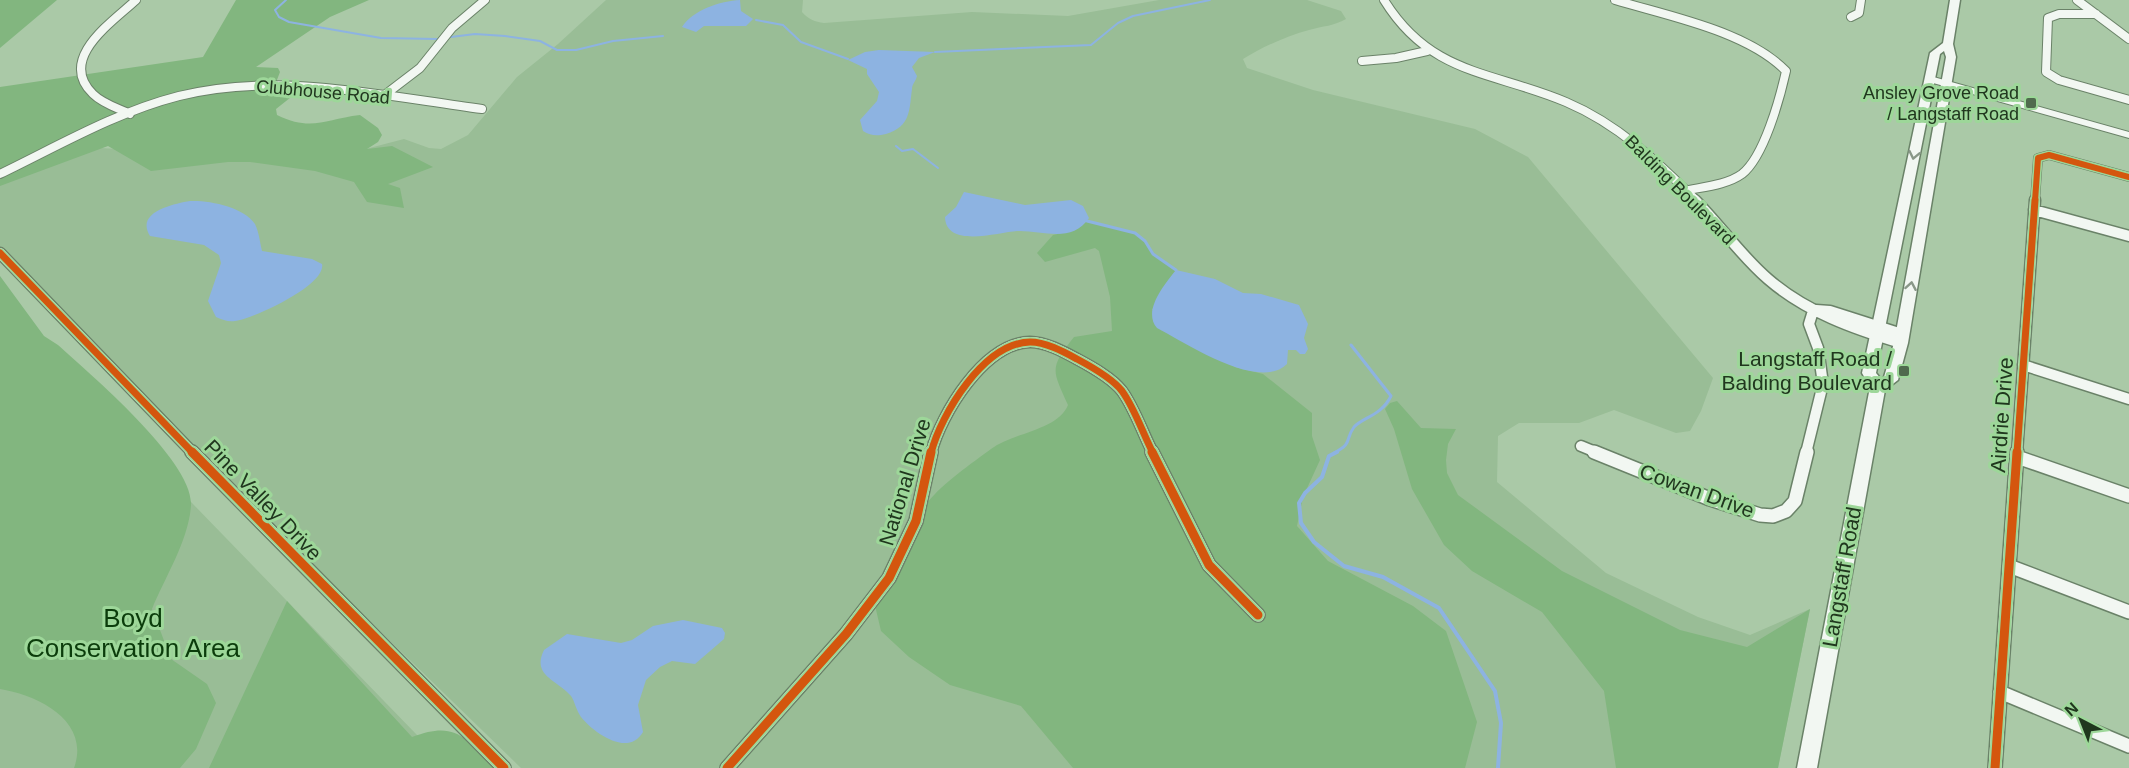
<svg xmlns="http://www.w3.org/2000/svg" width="2129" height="768" font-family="Arial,sans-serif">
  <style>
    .green { fill: #99bd96 }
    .forest { fill: #82b67f }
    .water { fill: #8db3e1 }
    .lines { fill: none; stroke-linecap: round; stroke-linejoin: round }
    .stream-far2 { stroke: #8db3e1; stroke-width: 2 }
    .stream-far1 { stroke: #8db3e1; stroke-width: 3 }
    .stream { stroke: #8db3e1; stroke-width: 4 }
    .minor-far2-casing { stroke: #6a8268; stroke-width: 10 }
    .minor-far1-casing { stroke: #6a8268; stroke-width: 13 }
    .minor-casing { stroke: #6a8268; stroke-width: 16 }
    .tertiary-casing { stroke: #6a8268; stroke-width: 2 }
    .secondary-casing { stroke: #6a8268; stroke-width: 3 }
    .minor-far2 { stroke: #f2f7f2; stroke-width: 8 }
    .minor-far1 { stroke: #f2f7f2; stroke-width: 10 }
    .minor { stroke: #f2f7f2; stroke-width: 13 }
    .tertiary { fill: #f2f7f2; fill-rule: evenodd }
    .secondary { fill: #f2f7f2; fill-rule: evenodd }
    .cycleway-far2-casing { stroke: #9dd799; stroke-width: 9 }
    .cycleway-far1-casing { stroke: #9dd799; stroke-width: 10 }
    .cycleway-casing { stroke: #9dd799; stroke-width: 13 }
    .cycleway-far2 { stroke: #d4560e; stroke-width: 6 }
    .cycleway-far1 { stroke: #d4560e; stroke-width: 7 }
    .cycleway { stroke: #d4560e; stroke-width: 9 }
    .oneway { stroke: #899788 }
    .poi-dot { fill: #506a4e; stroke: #9dd799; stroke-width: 2 }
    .labels { text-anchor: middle; stroke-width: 6; stroke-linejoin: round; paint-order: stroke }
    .far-street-label { font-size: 18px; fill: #20371e; stroke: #9dd799 }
    .far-poi-label { font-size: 18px; fill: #20371e; stroke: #9dd799; text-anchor: end }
    .poi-label { font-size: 21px; fill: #20371e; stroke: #9dd799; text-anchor: end }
    .street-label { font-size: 21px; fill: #20371e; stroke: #9dd799 }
    .near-park-label { font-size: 26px; fill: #0b3c0b; stroke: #9dd799 }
  </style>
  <rect width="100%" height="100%" fill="#aac9a7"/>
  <path class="green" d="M606,0H803L802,12C808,19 815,22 824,23L972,12L1068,16L1159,0H1307L1341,11L1346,19C1334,26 1323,26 1309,30C1287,36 1262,47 1243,59L1247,68L1313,90L1475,129L1528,157L1713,378L1701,411L1690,431L1676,433L1614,410L1579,423H1519L1498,436L1497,482L1606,573L1698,617L1750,635L1810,609L1778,768H521L0,262V182L83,147L171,152L358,151L404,139L429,148L441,149L468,135L517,77L558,44Z
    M0,305L449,768H0Z"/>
  <path class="forest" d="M0,0H57L0,48Z
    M236,0H369L330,17L256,67L278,68L280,72L275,85L300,90L276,109L277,115C312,132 325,119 360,115L378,128L382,135L378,142L367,149L392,146L433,167L388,184L400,188L404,208L367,202L354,182L315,171L250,162H228L151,171L108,146L0,186V87L203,57Z
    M1087,221L1135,233L1145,241L1153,254L1176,270L1152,310L1235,367L1263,374L1312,413V436L1320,460L1303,497L1297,526L1328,561L1413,606L1446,631L1477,722L1465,768H1073L1021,706L950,685L909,657L881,631L873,597C890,565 905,530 928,502C942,484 972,463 991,449C1015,432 1058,430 1068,405C1052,369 1049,369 1074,337L1112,331L1110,297L1099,251L1095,248L1045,262L1037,253L1053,235L1075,230Z
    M0,276L44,336L58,345C90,374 194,462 191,505C189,540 165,577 152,609L171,659L207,684L216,703L196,749L180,768H74C91,721 38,695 0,689Z
    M1397,401L1421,428L1456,429L1448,444L1446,460L1447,473L1458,495L1562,571L1680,630L1747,647L1810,609L1778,768H1616L1604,691L1542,612L1472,571L1444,545L1412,489L1394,429L1385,409L1390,403Z
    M287,601L412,737C456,720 466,738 494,768H209Z"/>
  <path class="water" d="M740,0L741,11L753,19L746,26H704L696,32L682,27C693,10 720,1 740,0Z
    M879,50L935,52L919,58L912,67L917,76C916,81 912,84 912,89C909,111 911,126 886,134C877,136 871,136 863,131L860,120L877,101L879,92L867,74V69L848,60L865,52Z
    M964,192L1025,205L1071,200L1083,206L1089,218C1072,244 1042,230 1017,231C999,232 946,249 945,217L956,207Z
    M190,201C209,200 244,207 255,224C259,232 260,243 262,251L312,259L322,264C327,285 253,319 235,321C228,322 223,320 216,317L208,301L221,263L219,255L204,245L150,236C135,212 173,204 190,201Z
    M1176,270L1215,279L1243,293L1261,294L1299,305L1308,324L1304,338L1308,349L1305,354H1300L1296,350H1288L1287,364C1259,392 1186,343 1157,328C1142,311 1165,284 1176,270Z
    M683,620L722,628L725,633L724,639L695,664L672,661L660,667L646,680L638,705L643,732C628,758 593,732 581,717C576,710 575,702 571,696C558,680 531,676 544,650L567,634L621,643L632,640L653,626Z"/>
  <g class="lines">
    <path class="stream-far2" d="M286,0L275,10L279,17L289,22L381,38L437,39
      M756,20L783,25L801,42L848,59
      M451,37L475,34L505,36L540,41L557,50H576L613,41L663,36
      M935,52L1091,45L1118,23L1133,16L1210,0
      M896,146L902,151L913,149L938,168"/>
    <path class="stream-far1" d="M1087,221L1135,233L1145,241L1153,254L1176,270
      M1334,453C1354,442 1344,441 1354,427C1363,417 1381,416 1391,396L1351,345"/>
    <path class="stream" d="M1337,452L1329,456L1322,477L1305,493L1299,503L1301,523L1314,542L1344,566L1383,577L1439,608L1495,691L1501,723L1498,768"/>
    <defs>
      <path id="minor-far2" d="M1384,0C1431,76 1493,71 1566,102C1618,124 1658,162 1697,201
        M1615,0C1668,16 1747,31 1786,71C1780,98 1764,157 1742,174C1727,185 1702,187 1684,191
        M2077,0L2129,39
        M2096,14H2059L2048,18L2046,72L2059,80L2129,100
        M1851,17L1859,13L1861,0
        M1362,61L1396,58L1427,51
        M382,97L420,68L452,28L485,0
        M130,114C118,108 103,104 93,94C57,59 111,23 136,0
        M0,174C58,146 116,112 179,96C278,71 383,96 482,109
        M2035,201L2038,158L2049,155L2129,177"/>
      <path id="minor-far1" d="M1695,200C1720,225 1741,256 1768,279C1806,312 1854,329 1901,343
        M2034,210L2129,236
        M0,253L193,453
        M1816,310L1830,311L1902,334
        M2023,365L2129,399
        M1581,446L1598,453
        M931,453C941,414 984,343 1030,342C1046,342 1064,352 1077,359C1092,367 1112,378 1122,391C1135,409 1143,434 1153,453
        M1806,453L1823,384L1818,348L1809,324L1813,311
        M2017,453L2035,200"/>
      <path id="minor" d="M192,452L504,768
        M1152,452L1209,565L1258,615
        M1594,452L1710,499L1760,515L1773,516L1786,511L1795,501L1807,452
        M2017,457L2129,496
        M2009,566L2129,612
        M2000,692L2129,746
        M727,768L846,634L889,578L916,521L931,452
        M1995,768L2017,452"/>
      <path id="tertiary" d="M1930,76L2129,132V138L1926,81L1925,79Z"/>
      <path id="secondary" d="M1950,0H1960L1953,44L1956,57L1908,343L1898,380L1885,390L1817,768H1797L1870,387L1862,373L1930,53L1943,43ZM1944,51L1946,57L1894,343L1884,377L1881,379L1876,373L1940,54Z"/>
    </defs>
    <use href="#minor-far2" class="minor-far2-casing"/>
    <use href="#minor-far1" class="minor-far1-casing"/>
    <use href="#minor" class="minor-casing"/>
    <use href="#tertiary" class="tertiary-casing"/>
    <use href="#secondary" class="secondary-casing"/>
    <use href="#minor-far2" class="minor-far2"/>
    <use href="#minor-far1" class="minor-far1"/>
    <use href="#minor" class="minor"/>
    <use href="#tertiary" class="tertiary"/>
    <use href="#secondary" class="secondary"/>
    <defs>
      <path id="cycleway-far2" d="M2035,201L2038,158L2049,155L2129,177"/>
      <path id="cycleway-far1" d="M0,253L193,453
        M931,453C941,414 984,343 1030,342C1046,342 1064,352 1077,359C1092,367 1112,378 1122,391C1135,409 1143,434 1153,453
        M2017,453L2035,200"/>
      <path id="cycleway" d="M192,452L504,768
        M1152,452L1209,565L1258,615
        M727,768L846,634L889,578L916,521L931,452
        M1995,768L2017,452"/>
    </defs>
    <use href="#cycleway-far2" class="cycleway-far2-casing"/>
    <use href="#cycleway-far1" class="cycleway-far1-casing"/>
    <use href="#cycleway" class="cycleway-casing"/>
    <use href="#cycleway-far2" class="cycleway-far2"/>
    <use href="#cycleway-far1" class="cycleway-far1"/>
    <use href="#cycleway" class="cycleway"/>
  </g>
  <defs><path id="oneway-chevron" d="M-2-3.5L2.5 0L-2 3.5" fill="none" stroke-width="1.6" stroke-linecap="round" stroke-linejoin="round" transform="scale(1.5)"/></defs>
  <g class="oneway">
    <use href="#oneway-chevron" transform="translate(1914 155) rotate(102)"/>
    <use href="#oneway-chevron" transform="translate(1911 286) rotate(-80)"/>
  </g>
  <g class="poi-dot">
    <rect x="2025" y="97" width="12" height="12" rx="3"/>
    <rect x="1898" y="365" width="12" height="12" rx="3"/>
  </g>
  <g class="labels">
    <g class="far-street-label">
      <text transform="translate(323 92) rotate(5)" y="6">Clubhouse Road</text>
      <text transform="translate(1680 190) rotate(45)" y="6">Balding Boulevard</text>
    </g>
    <g class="far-poi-label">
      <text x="2019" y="99">Ansley Grove Road<tspan x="2019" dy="21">/ Langstaff Road</tspan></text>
    </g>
    <g class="poi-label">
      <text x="1892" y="366">Langstaff Road /<tspan x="1892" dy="24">Balding Boulevard</tspan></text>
    </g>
    <g class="street-label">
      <text transform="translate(2002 415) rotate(-86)" y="7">Airdrie Drive</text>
      <text transform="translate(905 482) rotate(-73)" y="7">National Drive</text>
      <text transform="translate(1697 491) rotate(20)" y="7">Cowan Drive</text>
      <text transform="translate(263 500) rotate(46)" y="7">Pine Valley Drive</text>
      <text transform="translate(1842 577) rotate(-80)" y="7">Langstaff Road</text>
    </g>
    <g class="near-park-label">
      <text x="133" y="627">Boyd<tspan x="133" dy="30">Conservation Area</tspan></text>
    </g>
  </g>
  <g transform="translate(2081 720) rotate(318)" stroke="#9dd799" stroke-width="4.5" paint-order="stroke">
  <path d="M0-4.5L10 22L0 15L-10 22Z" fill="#20371e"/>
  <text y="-9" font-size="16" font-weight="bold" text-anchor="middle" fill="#20371e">N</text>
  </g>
</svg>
